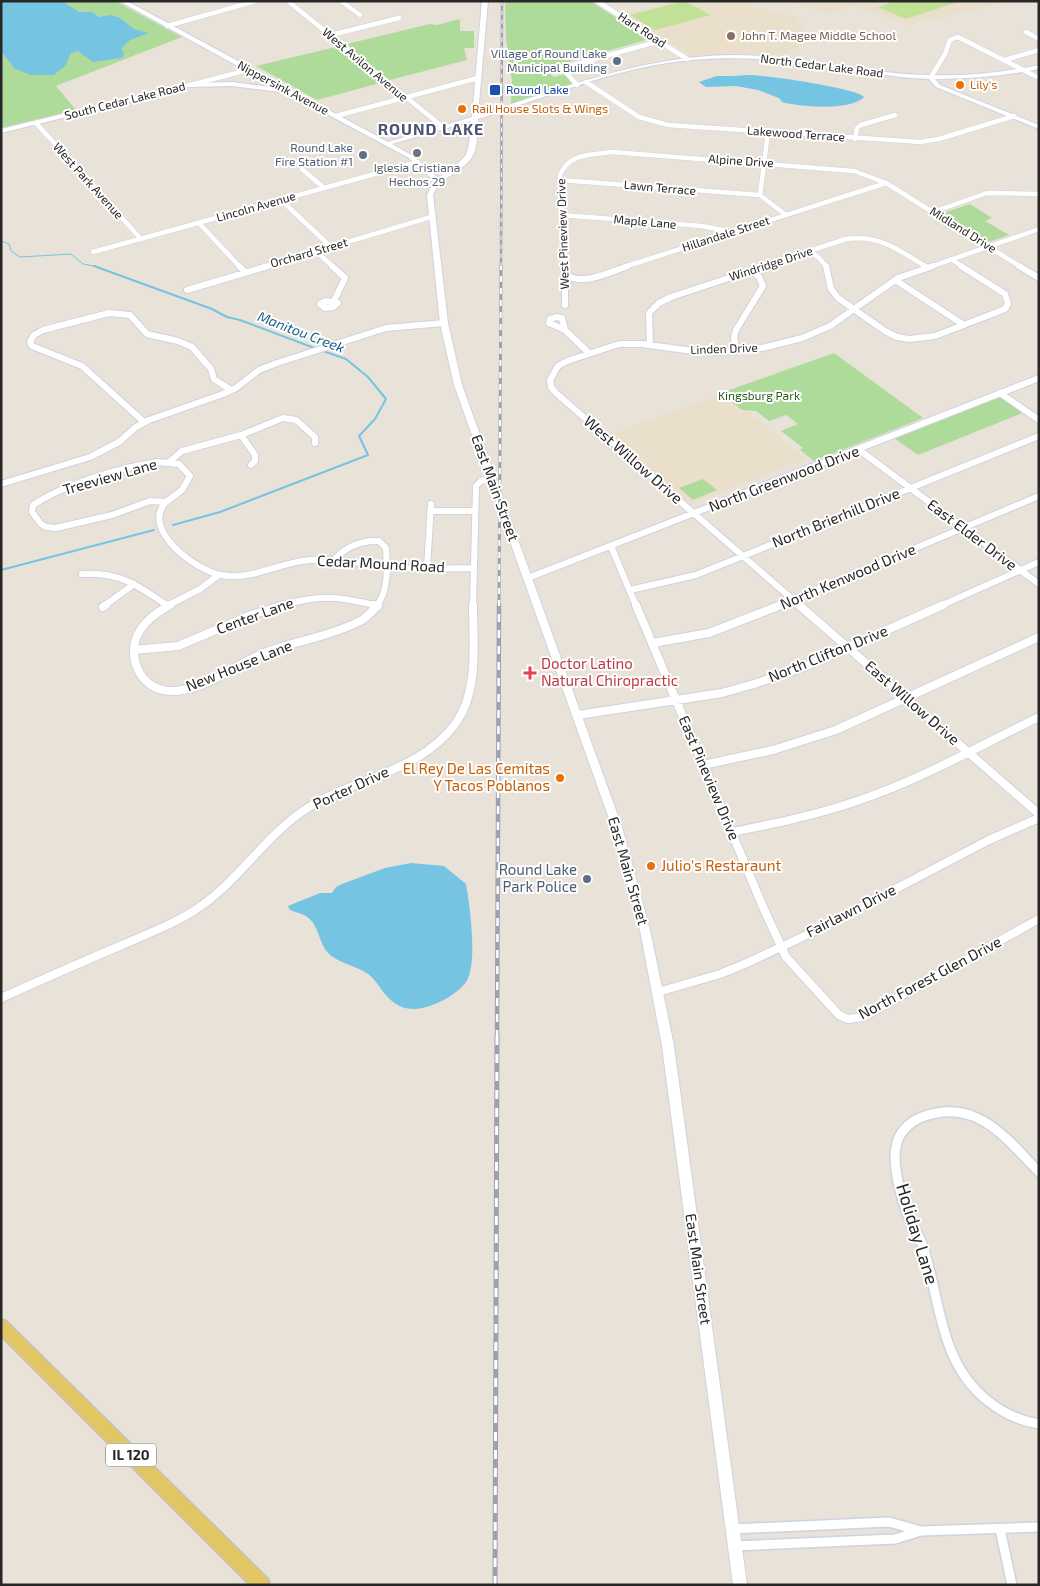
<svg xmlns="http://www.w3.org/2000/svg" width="1040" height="1586" font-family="'Exo 2',sans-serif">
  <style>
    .education { fill: #e9dfca }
    .green { fill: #afdb9a }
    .pitch { fill: #c1e197 }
    .water { fill: #75c4e2 }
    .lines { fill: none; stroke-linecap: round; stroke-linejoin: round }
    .stream-far1 { stroke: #75c4e2; stroke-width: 1 }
    .stream { stroke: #75c4e2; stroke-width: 2 }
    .street-far3-casing { stroke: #cfd2df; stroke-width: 5.5 }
    .street-far2-casing { stroke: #cfd2df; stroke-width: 8 }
    .street-far1-casing { stroke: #cfd2df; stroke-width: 10 }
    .street-casing { stroke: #cfd2df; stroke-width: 12 }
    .secondary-casing { stroke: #cfd2df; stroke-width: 2 }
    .primary-casing { stroke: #c3c3c3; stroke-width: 3 }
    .street-far3 { stroke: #fff; stroke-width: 4.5 }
    .street-far2 { stroke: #fff; stroke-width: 6 }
    .street-far1 { stroke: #fff; stroke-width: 8 }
    .street { stroke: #fff; stroke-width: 9 }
    .secondary { fill: #fff; fill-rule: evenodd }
    .primary { fill: #e2c664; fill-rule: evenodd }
    .rail-far3-casing { stroke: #9da0b0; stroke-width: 2.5 }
    .rail-far2-casing { stroke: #9da0b0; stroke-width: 3 }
    .rail-far1-casing { stroke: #9da0b0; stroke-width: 4.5 }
    .rail-casing { stroke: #9da0b0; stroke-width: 5 }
    .rail-far3 { stroke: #fff; stroke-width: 1; stroke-dasharray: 4.5; stroke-linecap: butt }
    .rail-far2 { stroke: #fff; stroke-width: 2; stroke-dasharray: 6; stroke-linecap: butt }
    .rail-far1 { stroke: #fff; stroke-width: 2.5; stroke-dasharray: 8; stroke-linecap: butt }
    .rail { stroke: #fff; stroke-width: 3; stroke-dasharray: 9; stroke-linecap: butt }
    .education-dot { fill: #8d6e63; stroke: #fff; stroke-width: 2 }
    .service-dot { fill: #5c6f8a; stroke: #fff; stroke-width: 2 }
    .food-dot { fill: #e8710a; stroke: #fff; stroke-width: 2 }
    .transit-dot { fill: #1a4fb4; stroke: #fff; stroke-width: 2 }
    .worship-dot { fill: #6b7280; stroke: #fff; stroke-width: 2 }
    .health-dot { fill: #e0444e; stroke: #fff; stroke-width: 2 }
    .labels { text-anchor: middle; stroke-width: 4; stroke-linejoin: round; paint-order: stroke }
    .far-street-label { font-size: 12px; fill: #272727; stroke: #fff }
    .far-education-label { font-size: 12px; fill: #785e54; stroke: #fff; text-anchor: start }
    .far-service-label { font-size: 12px; fill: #4e5e75; stroke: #fff; text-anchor: end }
    .far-food-label { font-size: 12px; fill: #c56008; stroke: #fff; text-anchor: start }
    .far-transit-label { font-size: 12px; fill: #164399; stroke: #fff; text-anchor: start }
    .far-worship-label { font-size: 12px; fill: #5b616d; stroke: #fff }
    .far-park-label { font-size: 12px; fill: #2b5c1f; stroke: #fff }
    .far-water-label { font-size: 14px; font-style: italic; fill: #196189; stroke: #fff }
    .shield { fill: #fff; stroke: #686868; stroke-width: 1 }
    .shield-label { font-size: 14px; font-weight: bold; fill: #272727 }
    .street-label { font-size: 15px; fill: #272727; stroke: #fff }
    .health-label { font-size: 15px; fill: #be3a42; stroke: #fff; text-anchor: start }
    .food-label { font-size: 15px; fill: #c56008; stroke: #fff; text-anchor: end }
    .service-label { font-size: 15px; fill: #4e5e75; stroke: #fff; text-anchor: end }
    .far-district-label { font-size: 16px; font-weight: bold; letter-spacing: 1px; fill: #4c5373; stroke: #fff }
    .near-street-label { font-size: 18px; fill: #272727; stroke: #fff }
  </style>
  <rect width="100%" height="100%" fill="#e8e2d9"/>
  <path class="education" d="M673,1H748L760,8L796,17L804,28L802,45L782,55L731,53L692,55L683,51L624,14Z
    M788,1H1011L908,25L850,5L833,15Z
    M724,393L807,459L692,504L612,434Z"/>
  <path class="green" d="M1,1H115L182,37L56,86L76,110L1,128Z
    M505,1H590L650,39L543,69L554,77L566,74L573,83L511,104L512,81L506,39Z
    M460,19V31H474V48H464L467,60L386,81L347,44L430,24L437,25Z
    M340,46L380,83L317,100L256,66Z
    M970,204L992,218L985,221L1009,235L989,242L946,215V212Z
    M834,353L923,418L814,461L800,450L803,448L781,431L798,424L786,415L769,421L756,411L742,410L721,393Z
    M996,397L1006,399L1025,412L918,455L894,438Z
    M703,479L717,490L693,500L679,488Z"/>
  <path class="pitch" d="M684,1L711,15L655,30L630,15Z
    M895,1H956L958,2L906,19L878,7Z"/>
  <path class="water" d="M1,1H62L79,12H92L99,17L110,15L120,18L134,29L149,33L130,40L121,49L124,53L122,58L93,62L78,51L71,53L65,66L54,75H30L14,68L1,51Z
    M717,76C727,76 737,76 748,75C764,75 857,88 864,97C851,111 800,107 782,102L779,98L758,90L736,86L706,87L699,82Z
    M411,863L444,866L466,884C470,906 478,964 466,982C462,988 455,993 449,997C426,1010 404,1017 385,994C378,986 375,978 365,972C355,966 337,962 328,953C318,942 319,922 304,915C300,913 294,912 290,910L288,906L320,893H332L336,887L342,884L385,868Z"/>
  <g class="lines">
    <path class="stream-far1" d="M1,241L9,244L11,251L20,257L71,254L83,264L99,267"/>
    <path class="stream" d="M94,266L212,309L227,317L240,320L317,349
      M173,525L220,512L368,455L359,436L375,419L386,399L368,377L346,359L323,351
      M1,570L154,530"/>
    <defs>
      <path id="street-far3" d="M288,1L444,128
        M341,1L360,15
        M597,1L687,59
        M167,26L256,1
        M1026,32L1039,39
        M331,35L399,18
        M1005,60L1039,50
        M931,77L945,54L950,40L958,37L1039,78
        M586,82L639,117L668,125L920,142L939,139L1014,116
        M190,85L248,70
        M577,85L562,68L660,41
        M336,116L478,78
        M36,123L141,239
        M855,139L857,128L861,125L895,115
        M302,169L324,188
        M560,180L760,195
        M760,195L768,132
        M760,195L786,215
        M281,200L330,246
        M933,212L987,193L1039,194
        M561,215L702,226L723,230L728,234
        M199,223L240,267
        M316,251L333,267
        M810,251L819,258L827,267
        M93,252L418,162
        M951,259L963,267
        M264,267L431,217
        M566,267L560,175C569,153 591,155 612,152L854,171L886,183L1021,267
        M624,267L886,183
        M761,267L846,239C880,235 898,249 926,267
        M930,267L1039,229"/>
      <path id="street-far2" d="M239,266L245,272
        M332,266L345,278L334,301
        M826,266L831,289L838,298L885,331L897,337L909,339L935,336L1005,309L1008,304L1005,294L961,266
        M924,266L927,268
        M1019,266L1039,278
        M566,275C584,286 610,272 628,266
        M895,280L964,325
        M187,290L268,266
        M326,301L338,303L333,307L325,308L320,304Z
        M565,305V266
        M556,317L562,318L565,330L549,323L550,319Z
        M565,330L589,353
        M650,345L649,313L659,303L671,297L765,266
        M737,351L734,338L736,330L763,286L759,277L751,270
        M1000,393L1039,420
        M144,422L82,366L32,346L30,342L34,335L43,330L109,313L130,315L147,334L178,341L192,347L211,369L214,379L231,390
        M241,435L255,455V461L251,465
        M858,449L1039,584
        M157,462L179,464L190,476L182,490L166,502L150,501L112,515L56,528L46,527L41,524L32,512L33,505C65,484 119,468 157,462Z
        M169,462L182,451L241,435L283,418L296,420L315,437V443
        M1,484L90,457L119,442L136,427L149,420L223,394L236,388L259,370L277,363L386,328L444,323
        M166,502C140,529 196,571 221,575C252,581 280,562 310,560C339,558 369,565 398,568C423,570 449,568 474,568
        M430,511H475
        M611,546L636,606
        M333,561C345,547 360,540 379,541L386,548C387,569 389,588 377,606
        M427,568L431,504
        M82,574C119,571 139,586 168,606
        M528,578L1039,378
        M630,590L696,575L1039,436
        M104,606L134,584
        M167,606L200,589L219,575
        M280,606C320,594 338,596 378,606
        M473,606L476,486L481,481L492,478
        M778,606L1039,496
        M800,606L556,393L551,387L550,380L558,366L567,361L619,344H642L693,351L718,352L762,348L802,338L830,326L898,278L933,266
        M940,606L1039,562"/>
      <path id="street-far1" d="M166,605L168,606
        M170,605C159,611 148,618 141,629C124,653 139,690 170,691C204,692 234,665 264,653C294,641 329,637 358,622C366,619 372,611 378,605
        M373,605L378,606
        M636,605L763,907L786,957L839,1015L848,1019L863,1017L1039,919
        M799,605L1039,814
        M103,607L106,605
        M653,643L709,633L781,605
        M134,650L178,646L251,615L284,605
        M578,715L722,693L754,684L804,667L943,605
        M703,765L773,750L836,730L1039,637
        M732,832C772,824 812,816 851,803C917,782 977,747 1039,717
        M658,992L720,974L747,963L815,931L989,840L1039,818
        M1,998C41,980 82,962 122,945C149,933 177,923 201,906C240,879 266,835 306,809C354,778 421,772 456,723C479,690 473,643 473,605"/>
      <path id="street" d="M1039,1172C1005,1137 976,1097 922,1117C909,1122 898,1133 896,1147C892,1166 902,1202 910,1220C914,1228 919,1236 922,1244C941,1298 938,1362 988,1401C1003,1413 1020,1421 1039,1424
        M732,1529L889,1522L921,1531L1039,1527
        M1000,1529L1012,1585
        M735,1546L895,1539L921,1531"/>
      <path id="secondary" d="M119,1H127L388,142L472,117L482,1H488L478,115C561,89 642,56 731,55C783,55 833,66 885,72C936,78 988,76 1039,65V69C1005,76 970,79 935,79L940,85L1039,125V129L936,87L929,79C883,77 840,67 794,62C761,58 726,57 692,60C619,66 548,97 478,119C477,129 478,141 475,150C469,172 441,174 433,195L448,323L462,385L622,827L650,930L674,1046L747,1585H733L662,1046L640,930L612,827L454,385L440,323L427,195L434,181L409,158L284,91L281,92L232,86L189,87L1,133V129L189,83L232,82L278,88ZM471,121C468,162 469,154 438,178L413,156L392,144Z"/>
      <path id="primary" d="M1,1319L6,1321L268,1579L270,1585H250L1,1336Z"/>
    </defs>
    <use href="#street-far3" class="street-far3-casing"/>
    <use href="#street-far2" class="street-far2-casing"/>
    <use href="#street-far1" class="street-far1-casing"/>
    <use href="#street" class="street-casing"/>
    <use href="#secondary" class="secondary-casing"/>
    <use href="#primary" class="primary-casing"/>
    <use href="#street-far3" class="street-far3"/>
    <use href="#street-far2" class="street-far2"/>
    <use href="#street-far1" class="street-far1"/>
    <use href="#street" class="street"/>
    <use href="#secondary" class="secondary"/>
    <use href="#primary" class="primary"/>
    <defs>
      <path id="rail-far3" d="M501,267L502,1"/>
      <path id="rail-far2" d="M499,606L501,266"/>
      <path id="rail-far1" d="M497,1038L499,605"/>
      <path id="rail" d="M495,1585L497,1036"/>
    </defs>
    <use href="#rail-far3" class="rail-far3-casing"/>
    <use href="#rail-far2" class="rail-far2-casing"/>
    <use href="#rail-far1" class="rail-far1-casing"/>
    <use href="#rail" class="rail-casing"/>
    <use href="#rail-far3" class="rail-far3"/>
    <use href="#rail-far2" class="rail-far2"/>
    <use href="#rail-far1" class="rail-far1"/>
    <use href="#rail" class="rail"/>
  </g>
  <circle class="education-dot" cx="731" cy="36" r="5"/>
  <g class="service-dot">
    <circle cx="617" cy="61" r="5"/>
    <circle cx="363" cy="155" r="5"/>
    <circle cx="587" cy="879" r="5"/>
  </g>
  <g class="food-dot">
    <circle cx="960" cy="85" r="5"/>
    <circle cx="462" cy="109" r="5"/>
    <circle cx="560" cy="778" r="5"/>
    <circle cx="651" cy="866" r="5"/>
  </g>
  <rect class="transit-dot" x="489" y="84" width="12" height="12" rx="2.5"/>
  <circle class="worship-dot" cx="417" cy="153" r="5"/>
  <path class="health-dot" d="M527.5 665.5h5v5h5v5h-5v5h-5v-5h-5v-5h5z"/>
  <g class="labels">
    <g class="far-street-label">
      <text transform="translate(642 30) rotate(33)" y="4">Hart Road</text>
      <text transform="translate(365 65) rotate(40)" y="4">West Avilon Avenue</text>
      <text transform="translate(822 66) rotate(7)" y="4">North Cedar Lake Road</text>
      <text transform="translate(283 88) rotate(28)" y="4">Nippersink Avenue</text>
      <text transform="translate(125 101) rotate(-14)" y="4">South Cedar Lake Road</text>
      <text transform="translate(796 134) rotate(4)" y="4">Lakewood Terrace</text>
      <text transform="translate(741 161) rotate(4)" y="4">Alpine Drive</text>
      <text transform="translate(88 181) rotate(48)" y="4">West Park Avenue</text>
      <text transform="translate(660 188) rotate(5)" y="4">Lawn Terrace</text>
      <text transform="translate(256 207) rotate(-16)" y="4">Lincoln Avenue</text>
      <text transform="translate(645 222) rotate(5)" y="4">Maple Lane</text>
      <text transform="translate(963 230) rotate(32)" y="4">Midland Drive</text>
      <text transform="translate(563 234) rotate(-92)" y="4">West Pineview Drive</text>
      <text transform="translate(726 234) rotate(-18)" y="4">Hillandale Street</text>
      <text transform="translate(309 253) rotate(-16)" y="4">Orchard Street</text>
      <text transform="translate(771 264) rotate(-18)" y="4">Windridge Drive</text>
      <text transform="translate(724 349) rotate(-2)" y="4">Linden Drive</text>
    </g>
    <g class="far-education-label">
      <text x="741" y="40">John T. Magee Middle School</text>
    </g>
    <g class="far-service-label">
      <text x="607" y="58">Village of Round Lake<tspan x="607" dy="14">Municipal Building</tspan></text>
      <text x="353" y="152">Round Lake<tspan x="353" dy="14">Fire Station #1</tspan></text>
    </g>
    <g class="far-food-label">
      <text x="970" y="89">Lily's</text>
      <text x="472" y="113">Rail House Slots &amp; Wings</text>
    </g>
    <g class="far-transit-label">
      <text x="506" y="94">Round Lake</text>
    </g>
    <g class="far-worship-label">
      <text x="417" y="172">Iglesia Cristiana<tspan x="417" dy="14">Hechos 29</tspan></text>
    </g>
    <g class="far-park-label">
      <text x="759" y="400">Kingsburg Park</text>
    </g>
    <g class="far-water-label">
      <text transform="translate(301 332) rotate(21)" y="5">Manitou Creek</text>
    </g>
    <rect class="shield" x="106" y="1443.5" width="50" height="23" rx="4"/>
    <g class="shield-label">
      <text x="131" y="1460">IL 120</text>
    </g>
    <g class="street-label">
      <text transform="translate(633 460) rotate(41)" y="5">West Willow Drive</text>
      <text transform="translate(110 477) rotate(-16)" y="5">Treeview Lane</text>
      <text transform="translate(784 479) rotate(-21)" y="5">North Greenwood Drive</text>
      <text transform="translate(495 488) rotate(70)" y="5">East Main Street</text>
      <text transform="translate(836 518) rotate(-22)" y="5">North Brierhill Drive</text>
      <text transform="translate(972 535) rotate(37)" y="5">East Elder Drive</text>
      <text transform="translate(381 564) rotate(3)" y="5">Cedar Mound Road</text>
      <text transform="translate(848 577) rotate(-23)" y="5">North Kenwood Drive</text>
      <text transform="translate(255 616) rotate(-20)" y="5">Center Lane</text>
      <text transform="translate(828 654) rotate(-22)" y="5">North Clifton Drive</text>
      <text transform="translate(239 666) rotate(-22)" y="5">New House Lane</text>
      <text transform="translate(912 703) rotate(41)" y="5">East Willow Drive</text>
      <text transform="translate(709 778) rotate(67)" y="5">East Pineview Drive</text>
      <text transform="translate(351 788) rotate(-25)" y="5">Porter Drive</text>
      <text transform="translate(628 871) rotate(74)" y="5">East Main Street</text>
      <text transform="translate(851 911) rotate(-27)" y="5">Fairlawn Drive</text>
      <text transform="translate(930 978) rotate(-28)" y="5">North Forest Glen Drive</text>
      <text transform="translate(698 1269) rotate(82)" y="5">East Main Street</text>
    </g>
    <g class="health-label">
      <text x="541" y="669">Doctor Latino<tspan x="541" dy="17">Natural Chiropractic</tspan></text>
    </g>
    <g class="food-label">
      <text x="550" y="774">El Rey De Las Cemitas<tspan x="550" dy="17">Y Tacos Poblanos</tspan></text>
      <text x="661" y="871" text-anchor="start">Julio's Restaraunt</text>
    </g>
    <g class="service-label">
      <text x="577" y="875">Round Lake<tspan x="577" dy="17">Park Police</tspan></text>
    </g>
    <g class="far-district-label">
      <text x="431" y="135">ROUND LAKE</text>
    </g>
    <g class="near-street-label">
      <text transform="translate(917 1234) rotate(73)" y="6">Holiday Lane</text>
    </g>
  </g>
  <rect width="1040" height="1586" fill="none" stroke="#272727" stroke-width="5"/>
</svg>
